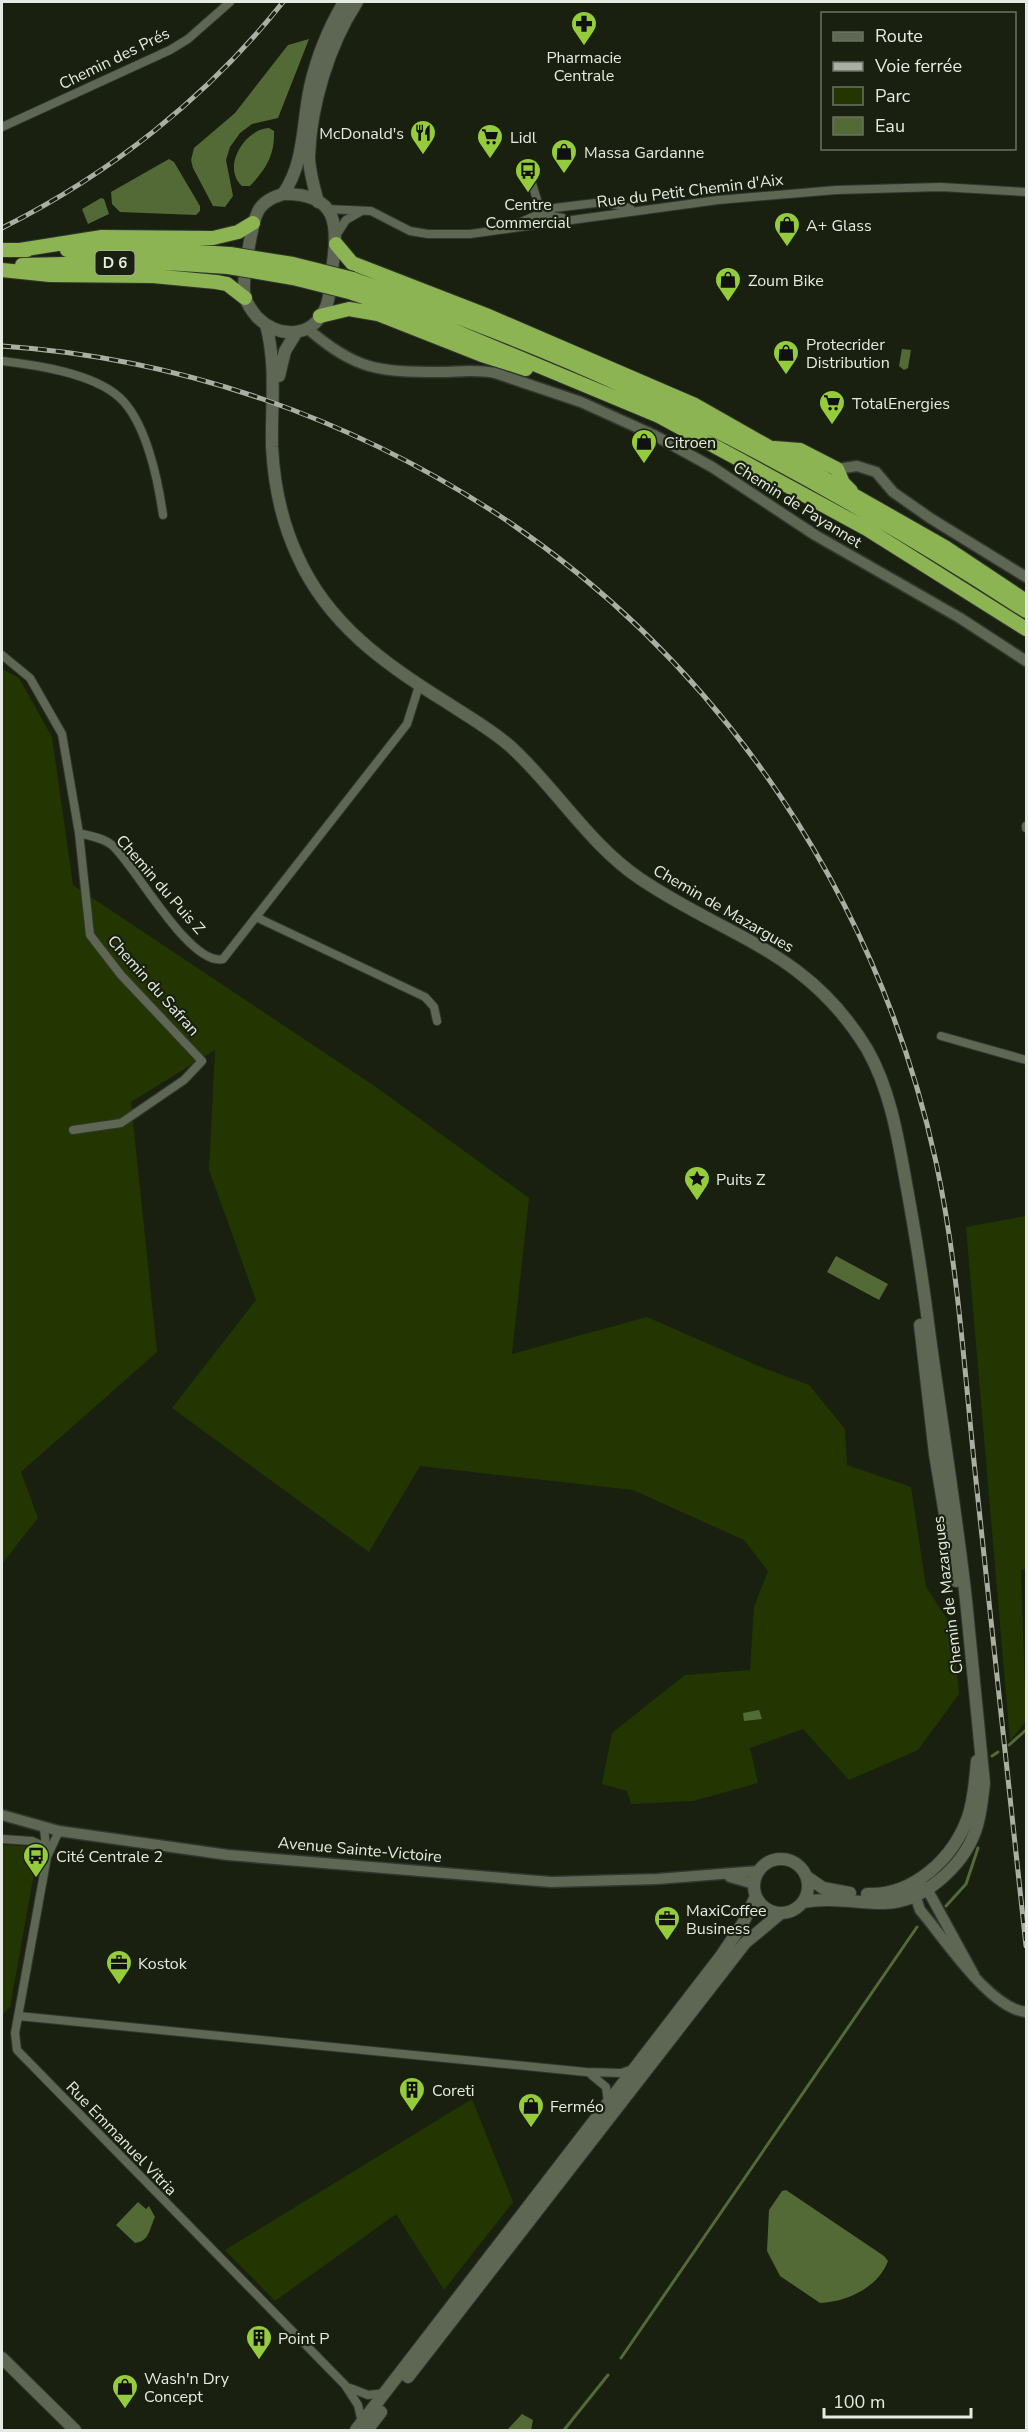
<svg xmlns="http://www.w3.org/2000/svg" width="1028" height="2432" font-family="'Nunito Sans',sans-serif">
  <style>
    .green { fill: #233601 }
    .water { fill: #536936 }
    .lines { fill: none; stroke-linecap: round; stroke-linejoin: round }
    .stream { stroke: #536936; stroke-width: 3 }
    .minor-casing { stroke: #32372e; stroke-width: 10 }
    .tertiary-casing { stroke: #32372e; stroke-width: 13 }
    .secondary-casing { stroke: #32372e; stroke-width: 14 }
    .trunk-casing { stroke: #32372e; stroke-width: 16 }
    .minor { stroke: #5e6754; stroke-width: 8 }
    .tertiary { stroke: #5e6754; stroke-width: 10 }
    .secondary { stroke: #5e6754; stroke-width: 12 }
    .trunk { stroke: #8cb452; stroke-width: 14 }
    .rail-casing { stroke: #a9afa3; stroke-width: 5 }
    .rail { stroke: #192010; stroke-width: 3; stroke-dasharray: 9; stroke-linecap: butt }
    .trunk-bridge-casing { stroke: #32372e; stroke-width: 16; stroke-linecap: butt }
    .trunk-bridge { stroke: #8cb452; stroke-width: 14 }
    .labels { text-anchor: middle; stroke-width: 4.5; stroke-linejoin: round; paint-order: stroke }
    .shield { fill: #192010; stroke: #a8aea2; stroke-width: 1.5 }
    .shield-label { font-size: 15px; font-weight: bold; fill: #e5ebe0 }
    .poi-label { font-size: 16px; fill: #e5ebe0; stroke: #192010; text-anchor: start }
    .street-label { font-size: 16px; fill: #e5ebe0; stroke: #192010 }
  </style>
  <rect width="100%" height="100%" fill="#192010"/>
  <path class="green" d="M2,669L19,678L52,737L73,885L376,1087L529,1198L512,1354L647,1317L761,1367L809,1385L845,1429L847,1465L911,1487L926,1587L953,1628L959,1694L918,1750L849,1780L803,1729L750,1748L758,1783L693,1801L631,1804L627,1791L602,1784L612,1733L685,1675L750,1670L754,1607L768,1571L744,1540L633,1490L420,1466L369,1552L172,1408L256,1300L209,1170L215,1050L131,1102L157,1352L21,1472L38,1518L2,1564Z
    M1026,1216V1569L1021,1570L1026,1721L1010,1741L966,1227Z
    M2,1845L26,1846L33,1850L36,1862L10,2007L2,2015Z
    M472,2099L513,2202L444,2290L396,2214L275,2301L225,2250Z"/>
  <path class="water" d="M309,39L278,118L252,124L240,133L230,147L226,160L233,196L225,207L213,206L193,168L191,160L194,148L235,113L288,45Z
    M269,128L274,131C275,155 266,169 250,186H242C221,167 245,129 269,128Z
    M169,159L174,162L200,206V211L196,215L120,212L112,204L111,192Z
    M101,198L104,199L109,214L88,224L82,209Z
    M902,349L911,350L908,368L904,370L899,366Z
    M836,1256L888,1284L879,1300L827,1272Z
    M759,1710L762,1719L744,1721L743,1713Z
    M786,2190L884,2256L888,2261C878,2288 846,2302 820,2303L780,2276L767,2251L769,2210L782,2191Z
    M138,2202L146,2209L149,2206L155,2217C149,2229 150,2241 135,2243L116,2225Z
    M522,2414L533,2420L531,2430H507Z"/>
  <g class="lines">
    <path class="stream" d="M1009,1745L1026,1730
      M992,1756L998,1752
      M946,1906L966,1884L978,1848
      M621,2358L917,1927
      M564,2430L608,2375"/>
    <defs>
      <path id="minor" d="M2,127L170,50L188,39L230,2
        M530,177L538,203L545,215L563,218
        M326,209L371,211L410,231L428,234H470L718,200L836,190L940,187L1026,192
        M516,224L554,208L604,202L630,208
        M337,234L346,220L360,212
        M2,361C36,365 92,373 119,397C146,421 158,480 163,515
        M2,655L30,678L62,734L79,833L90,935L121,975L202,1061L184,1080L121,1123L73,1130
        M1026,826V828
        M79,833C90,836 105,838 113,846C136,867 190,967 223,959L407,724L419,686
        M258,918L425,997L434,1007L437,1021
        M941,1036L1026,1060
        M44,1828L47,1857L59,1831
        M2,1839L32,1841L50,1849
        M47,1857L15,2033L17,2050L345,2385L358,2405L362,2423
        M18,2016L586,2072L621,2073L633,2069
        M589,2073L606,2087L608,2102
        M350,2388L368,2395L386,2393"/>
      <path id="tertiary" d="M308,329C356,370 378,372 440,372C458,372 476,369 495,373L581,402L654,435L712,467L815,535L960,618L1026,661
        M837,469L857,466L876,472L893,492L930,518L1026,577
        M2,1815L59,1831L228,1855L551,1882L657,1879L759,1871
        M730,1877L754,1884
        M974,1975L927,1889L916,1881L915,1895L920,1910C945,1939 989,2008 1026,2012"/>
      <path id="secondary" d="M283,194C338,193 339,225 332,269C330,281 331,298 325,309C311,339 278,338 257,317C252,311 247,304 245,297C241,285 252,218 260,208C266,200 274,197 283,194Z
        M283,194C305,163 302,124 310,87C317,56 328,29 344,2
        M318,202C314,187 309,171 309,156C311,104 329,45 357,2
        M266,325C277,366 271,405 272,447C274,485 282,523 298,557C328,624 386,665 446,702C467,716 491,729 511,747C555,787 589,844 639,878C727,938 806,949 867,1049C890,1089 898,1138 906,1183C915,1232 923,1281 929,1330C941,1420 956,1510 966,1600C972,1661 978,1722 984,1783C982,1800 981,1816 975,1832C962,1867 923,1902 885,1903C856,1903 831,1897 803,1902
        M279,376L285,351L296,333
        M920,1325L935,1454L956,1581
        M754 1886a27 27 0 1 1 54 0a27 27 0 1 1-54 0Z
        M807,1877L823,1888L850,1893
        M867,1894C913,1896 953,1859 968,1817C974,1800 975,1780 977,1761
        M2,2358L75,2430
        M408,2377L745,1943L781,1913
        M356,2430L721,1956L743,1923L756,1896
        M367,2430L381,2412"/>
      <path id="trunk" d="M336,244L352,263L486,315L695,405L945,547L1026,601
        M2,250H27
        M20,250L102,237L213,238L238,232L253,223
        M67,250L150,249L230,254
        M22,265L150,262L228,267
        M2,270L50,275L153,276L216,282L227,284L245,298
        M353,279C444,311 535,345 623,386C762,449 898,528 1026,611
        M349,292L421,317L659,416L867,529L1026,629
        M320,316L349,309L378,314L482,355L526,369
        M774,448L800,450L837,469L843,483L851,491"/>
    </defs>
    <use href="#minor" class="minor-casing"/>
    <use href="#tertiary" class="tertiary-casing"/>
    <use href="#secondary" class="secondary-casing"/>
    <use href="#trunk" class="trunk-casing"/>
    <use href="#minor" class="minor"/>
    <use href="#tertiary" class="tertiary"/>
    <use href="#secondary" class="secondary"/>
    <use href="#trunk" class="trunk"/>
    <defs>
      <path id="rail" d="M2,228C110,174 208,97 283,2
        M2,346C180,358 351,418 500,516C725,666 878,899 936,1162C959,1270 965,1381 977,1490C993,1642 1010,1794 1026,1946"/>
    </defs>
    <use href="#rail" class="rail-casing"/>
    <use href="#rail" class="rail"/>
    <defs>
      <path id="trunk-bridge" d="M230,254L293,264L353,279
        M228,267L293,278L349,292"/>
    </defs>
    <use href="#trunk-bridge" class="trunk-bridge-casing"/>
    <use href="#trunk-bridge" class="trunk-bridge"/>
  </g>
  <defs>
    <symbol id="pharmacy-pin" viewBox="-11 -11 22 30"><path d="M0 17L-7.5 6A9.5 9.5 0 1 1 7.5 6Z" fill="#95cc3b" stroke="#192010"/><path d="M-2-6h4v4h4v4h-4v4h-4v-4h-4v-4h4Z" fill="#111"/></symbol>
    <symbol id="restaurant-pin" viewBox="-11 -11 22 30"><path d="M0 17L-7.5 6A9.5 9.5 0 1 1 7.5 6Z" fill="#95cc3b" stroke="#192010"/><path d="M-5-6h1v4h1v-4h1v4h1v-4h1v5L-1.5 .5V6h-2V.5L-5-1ZM5-6V6H3V1.5H1.5Q1.5-4 5-6Z" fill="#111"/></symbol>
    <symbol id="supermarket-pin" viewBox="-11 -11 22 30"><path d="M0 17L-7.5 6A9.5 9.5 0 1 1 7.5 6Z" fill="#95cc3b" stroke="#192010"/><path d="M-6-5.5h2.5l.6 2H6L4.5 2H-2.5L-4.4-4H-6ZM-1.5 3.2a1.3 1.3 0 1 0 .1 0ZM3 3.2a1.3 1.3 0 1 0 .1 0Z" fill="#111"/></symbol>
    <symbol id="shop-pin" viewBox="-11 -11 22 30"><path d="M0 17L-7.5 6A9.5 9.5 0 1 1 7.5 6Z" fill="#95cc3b" stroke="#192010"/><path d="M-5-2.5h2.3a2.7 3.5 0 0 1 5.4 0H5L5.5 6h-11ZM-1.5-2.5h3a1.5 2.3 0 0 0-3 0Z" fill="#111"/></symbol>
    <symbol id="bus-pin" viewBox="-11 -11 22 30"><path d="M0 17L-7.5 6A9.5 9.5 0 1 1 7.5 6Z" fill="#95cc3b" stroke="#192010"/><path d="M-5-6H5V4H4V6H2V4H-2V6H-4V4H-5ZM-3.5-4V0h7V-4ZM-3.5 1.2v1.5H-2V1.2ZM2 1.2v1.5H3.5V1.2Z" fill="#111"/></symbol>
    <symbol id="sight-pin" viewBox="-11 -11 22 30"><path d="M0 17L-7.5 6A9.5 9.5 0 1 1 7.5 6Z" fill="#95cc3b" stroke="#192010"/><path d="M0-6L1.8-2.2L6-1.7L2.9 1.2L3.7 5.4L0 3.3L-3.7 5.4L-2.9 1.2L-6-1.7L-1.8-2.2Z" fill="#111"/></symbol>
    <symbol id="office-pin" viewBox="-11 -11 22 30"><path d="M0 17L-7.5 6A9.5 9.5 0 1 1 7.5 6Z" fill="#95cc3b" stroke="#192010"/><path d="M-6-3h4V-5.5h4V-3h4V5H-6ZM-1-4.5V-3h2v-1.5ZM-6 0V1H6V0Z" fill="#111"/></symbol>
    <symbol id="building-pin" viewBox="-11 -11 22 30"><path d="M0 17L-7.5 6A9.5 9.5 0 1 1 7.5 6Z" fill="#95cc3b" stroke="#192010"/><path d="M-4-6H4V6H1V3H-1V6H-4ZM-2.5-4.3h1.7v1.8h-1.7ZM.8-4.3h1.7v1.8H.8ZM-2.5-1h1.7V.8h-1.7ZM.8-1h1.7V.8H.8Z" fill="#111"/></symbol>
  </defs>
  <g fill-rule="evenodd">
    <use href="#pharmacy-pin" x="569" y="9" width="30" height="40"/>
    <use href="#restaurant-pin" x="408" y="118" width="30" height="40"/>
    <use href="#supermarket-pin" x="475" y="122" width="30" height="40"/>
    <use href="#shop-pin" x="549" y="137" width="30" height="40"/>
    <use href="#bus-pin" x="513" y="156" width="30" height="40"/>
    <use href="#shop-pin" x="772" y="210" width="30" height="40"/>
    <use href="#shop-pin" x="713" y="265" width="30" height="40"/>
    <use href="#shop-pin" x="771" y="338" width="30" height="40"/>
    <use href="#supermarket-pin" x="817" y="388" width="30" height="40"/>
    <use href="#shop-pin" x="629" y="427" width="30" height="40"/>
    <use href="#sight-pin" x="682" y="1164" width="30" height="40"/>
    <use href="#bus-pin" x="21" y="1841" width="30" height="40"/>
    <use href="#office-pin" x="652" y="1904" width="30" height="40"/>
    <use href="#office-pin" x="104" y="1948" width="30" height="40"/>
    <use href="#building-pin" x="397" y="2075" width="30" height="40"/>
    <use href="#shop-pin" x="516" y="2091" width="30" height="40"/>
    <use href="#building-pin" x="244" y="2323" width="30" height="40"/>
    <use href="#shop-pin" x="110" y="2372" width="30" height="40"/>
  </g>
  <g class="labels">
    <rect class="shield" x="95.5" y="251" width="39" height="24" rx="4.5"/>
    <g class="shield-label">
      <text x="115" y="268">D 6</text>
    </g>
    <g class="poi-label">
      <text x="584" y="63" text-anchor="middle">Pharmacie<tspan x="584" dy="18">Centrale</tspan></text>
      <text x="404" y="139" text-anchor="end">McDonald's</text>
      <text x="510" y="143">Lidl</text>
      <text x="584" y="158">Massa Gardanne</text>
      <text x="528" y="210" text-anchor="middle">Centre<tspan x="528" dy="18">Commercial</tspan></text>
      <text x="806" y="231">A+ Glass</text>
      <text x="748" y="286">Zoum Bike</text>
      <text x="806" y="350">Protecrider<tspan x="806" dy="18">Distribution</tspan></text>
      <text x="852" y="409">TotalEnergies</text>
      <text x="664" y="448">Citroen</text>
      <text x="716" y="1185">Puits Z</text>
      <text x="56" y="1862">Cité Centrale 2</text>
      <text x="686" y="1916">MaxiCoffee<tspan x="686" dy="18">Business</tspan></text>
      <text x="138" y="1969">Kostok</text>
      <text x="432" y="2096">Coreti</text>
      <text x="550" y="2112">Ferméo</text>
      <text x="278" y="2344">Point P</text>
      <text x="144" y="2384">Wash'n Dry<tspan x="144" dy="18">Concept</tspan></text>
    </g>
    <g class="street-label">
      <text transform="translate(114 58) rotate(-26)" y="6">Chemin des Prés</text>
      <text transform="translate(690 190) rotate(-7)" y="6">Rue du Petit Chemin d'Aix</text>
      <text transform="translate(798 504) rotate(32)" y="6">Chemin de Payannet</text>
      <text transform="translate(161 884) rotate(49)" y="6">Chemin du Puis Z</text>
      <text transform="translate(724 908) rotate(30)" y="6">Chemin de Mazargues</text>
      <text transform="translate(154 985) rotate(48)" y="6">Chemin du Safran</text>
      <text transform="translate(947 1595) rotate(-97)" y="6">Chemin de Mazargues</text>
      <text transform="translate(360 1849) rotate(5)" y="6">Avenue Sainte-Victoire</text>
      <text transform="translate(122 2138) rotate(46)" y="6">Rue Emmanuel Vitria</text>
    </g>
  </g>
  <rect width="1028" height="2432" fill="none" stroke="#e5ebe0" stroke-width="6"/>
  <rect x="821" y="12" width="195" height="138" fill="#192010" stroke="#6b7163" stroke-width="1.5"/>
  <rect x="833" y="32" width="30" height="9" fill="#5e6754" stroke="#6b7163" stroke-width="1.5"/>
  <text x="875" y="42" font-size="18" fill="#e5ebe0">Route</text>
  <rect x="833" y="62" width="30" height="9" fill="#a9afa3" stroke="#6b7163" stroke-width="1.5"/>
  <text x="875" y="72" font-size="18" fill="#e5ebe0">Voie ferrée</text>
  <rect x="833" y="87" width="30" height="18" fill="#233601" stroke="#6b7163" stroke-width="1.5"/>
  <text x="875" y="102" font-size="18" fill="#e5ebe0">Parc</text>
  <rect x="833" y="117" width="30" height="18" fill="#536936" stroke="#6b7163" stroke-width="1.5"/>
  <text x="875" y="132" font-size="18" fill="#e5ebe0">Eau</text>
  <path d="M824 2408v9h147v-9" fill="none" stroke="#e5ebe0" stroke-width="3"/>
  <text x="833" y="2408" font-size="18" fill="#e5ebe0" stroke="#192010" stroke-width="4.5" paint-order="stroke">100 m</text>
</svg>
